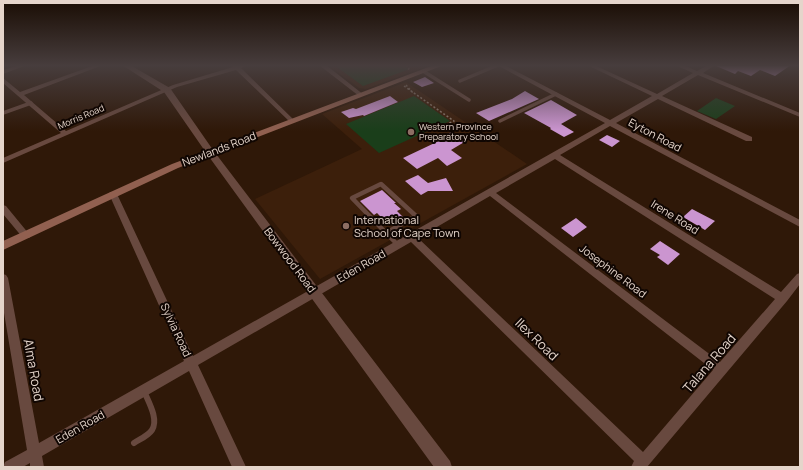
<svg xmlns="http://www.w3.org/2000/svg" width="803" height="470" font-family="Manrope,sans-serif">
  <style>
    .built { fill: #3c1f0b }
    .green { fill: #1a3e1a }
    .building { fill: #cb95d0 }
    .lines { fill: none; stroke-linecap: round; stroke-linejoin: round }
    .path { stroke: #8c796c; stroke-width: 1.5; stroke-dasharray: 2 2; stroke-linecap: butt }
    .service-far2 { stroke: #68493f; stroke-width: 3.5 }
    .service-far1 { stroke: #68493f; stroke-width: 4.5 }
    .service { stroke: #68493f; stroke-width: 6 }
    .minor { fill: #68493f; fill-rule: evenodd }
    .tertiary { fill: #68493f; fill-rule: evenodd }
    .secondary { fill: #916050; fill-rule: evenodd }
    .education-dot { fill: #8d6e63; stroke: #100602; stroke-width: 1.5 }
    .labels { text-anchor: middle; stroke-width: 4; stroke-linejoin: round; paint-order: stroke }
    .far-street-label { font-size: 9px; fill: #e5d5cb; stroke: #100602 }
    .far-poi-label { font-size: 9px; fill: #e5d5cb; stroke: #100602; text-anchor: start }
    .street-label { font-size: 11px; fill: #e5d5cb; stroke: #100602 }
    .poi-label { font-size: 11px; fill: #e5d5cb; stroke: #100602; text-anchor: start }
    .near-street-label { font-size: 13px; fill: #e5d5cb; stroke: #100602 }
  </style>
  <rect width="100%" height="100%" fill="#2f1808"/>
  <path class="built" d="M328,65H430L366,89L359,88Z
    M406,82L527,164L320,279L255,199L362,149L322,114Z"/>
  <path class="green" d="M334,65H405L408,68L407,70L363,86Z
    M414,96L450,121L379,153L346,124Z
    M716,98L735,106L716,119L697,111Z"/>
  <path class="building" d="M716,65H791L775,76L760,70L751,76L738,71L735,74L716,66Z
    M425,77L434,83L422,87L413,82Z
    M525,91L539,99L489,121L476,113L512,99Z
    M390,96L398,102L364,116L363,115L349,118L341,112L353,108L356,109Z
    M551,100L577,115L561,124L574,132L564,137L550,129L551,128L524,113Z
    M452,132L466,141L451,150L462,158L447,166L438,158L417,169L403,158L441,140L438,138Z
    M607,135L620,141L612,147L599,140Z
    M418,175L428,183L446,178L453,191H428L421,195L405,181Z
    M382,190L396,203H394L401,209L397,211L403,217L389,225L377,213L374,215L360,201Z
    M692,209L715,221L705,230L683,217Z
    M576,218L587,227L573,237L561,228Z
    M660,241L680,254L668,265L657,257L660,255L650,249Z"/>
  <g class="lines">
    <path class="path" d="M406,65L409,68L408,70
      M406,85L413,93
      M404,86L454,121L430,131"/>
    <path class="service-far2" d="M423,71L469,100
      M460,81L498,65
      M3,113L31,103
      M500,121L556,94"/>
    <path class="service-far1" d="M381,184L416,216L386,233L352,198Z
      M386,233L398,245"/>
    <path class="service" d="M134,443C140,439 148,436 152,430C159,419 148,401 144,391"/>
    <path class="minor" d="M19,65H27L3,74V70Z
      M95,65H103L24,95L66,131L173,85L233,67L231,65H248L241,68L295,121L294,122H290L236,70L177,87L3,163V158L61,133L3,83V78L20,92Z
      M319,65H326L364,95L359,96Z
      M497,65H504L610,120L652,96L587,65H594L657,94L693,73L675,65H683L697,71L708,65H715L703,73L800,113V117L698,75L662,96L752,137V141H746L658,99L616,123L800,220V227L610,126L560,155L781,292L797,274L800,273V284L787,301L647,467H631L634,461L411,242L198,365L246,467H232L189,371L42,456L44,467H30V463L23,467H3L5,462L27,450L3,307V274L6,275L8,278L39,443L184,361L109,194L110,192H116L117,194L193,356L605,123ZM555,159L775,299L720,362L496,193ZM490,196L713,370L643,452L418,238Z
      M3,205L6,206L29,234L31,236L29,238H23L3,214Z"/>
    <path class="tertiary" d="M122,65H130L170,88L213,150L450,461L452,467H434L207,154L164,92Z"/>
    <path class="secondary" d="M434,65H444L178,168L3,250V241L172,164Z"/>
  </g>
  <linearGradient id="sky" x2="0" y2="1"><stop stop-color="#1a0d04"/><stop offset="0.5" stop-color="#473d3d"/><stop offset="1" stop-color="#473d3d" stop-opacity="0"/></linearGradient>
  <rect width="803" height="131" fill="url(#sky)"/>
  <g class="education-dot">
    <circle cx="411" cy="132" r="4"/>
    <circle cx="346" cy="226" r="4"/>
  </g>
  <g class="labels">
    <g class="far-street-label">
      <text transform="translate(81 117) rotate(-23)" y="3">Morris Road</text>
    </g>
    <g class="far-poi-label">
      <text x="419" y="130">Western Province<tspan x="419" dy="10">Preparatory School</tspan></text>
    </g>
    <g class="street-label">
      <text transform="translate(655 135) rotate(28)" y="4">Eyton Road</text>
      <text transform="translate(219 149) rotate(-21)" y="4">Newlands Road</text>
      <text transform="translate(675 217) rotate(32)" y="4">Irene Road</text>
      <text transform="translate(290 260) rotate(53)" y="4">Bowwood Road</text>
      <text transform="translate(361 266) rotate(-30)" y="4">Eden Road</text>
      <text transform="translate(613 271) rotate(37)" y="4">Josephine Road</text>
      <text transform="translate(176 330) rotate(65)" y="4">Sylvia Road</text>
      <text transform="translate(80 427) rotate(-30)" y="4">Eden Road</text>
    </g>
    <g class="poi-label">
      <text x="354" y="224">International<tspan x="354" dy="13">School of Cape Town</tspan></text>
    </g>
    <g class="near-street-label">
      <text transform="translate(537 339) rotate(44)" y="5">Ilex Road</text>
      <text transform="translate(709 363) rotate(-49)" y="5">Talana Road</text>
      <text transform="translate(34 370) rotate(80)" y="5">Alma Road</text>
    </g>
  </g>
  <rect width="803" height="470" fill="none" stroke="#e5d5cb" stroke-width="8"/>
</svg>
